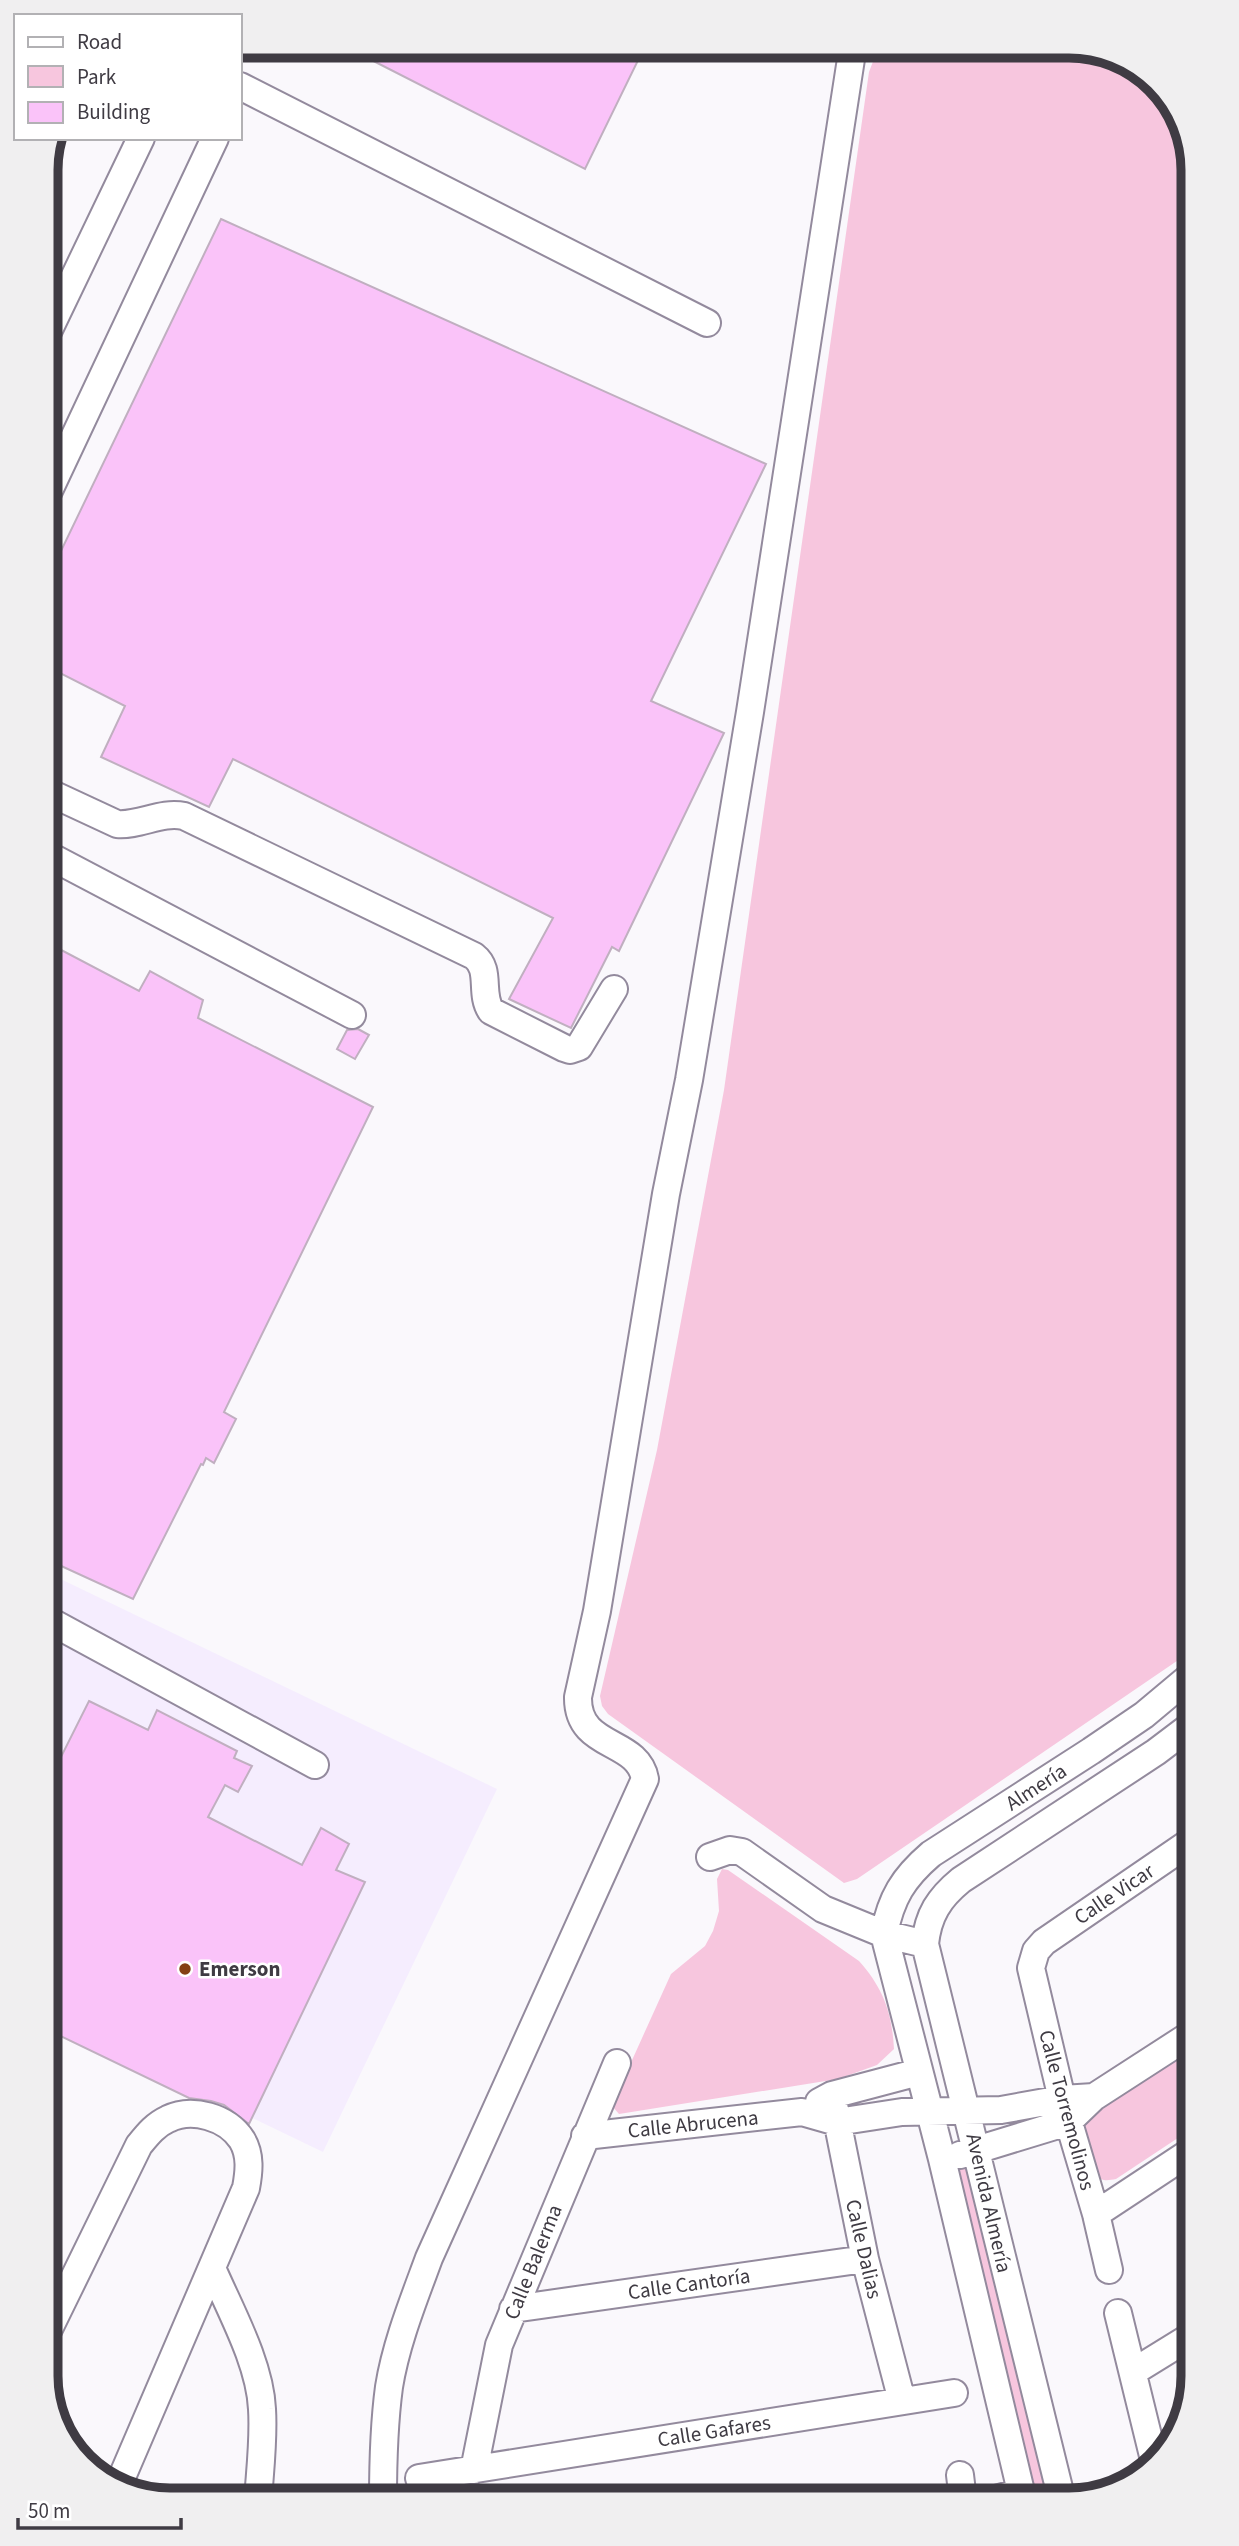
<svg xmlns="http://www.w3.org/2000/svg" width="1239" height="2546" font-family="'Source Sans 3',sans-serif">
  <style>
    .built { fill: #f5edfe }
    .green { fill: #f7c6de }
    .building { fill: #fac3f9; stroke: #c0afc0; stroke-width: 2 }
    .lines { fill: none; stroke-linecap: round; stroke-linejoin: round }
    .minor-casing { stroke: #938a9d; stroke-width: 30 }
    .minor { stroke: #fff; stroke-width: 26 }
    .rail-casing { stroke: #a09da3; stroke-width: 8 }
    .rail { stroke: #fff; stroke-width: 5; stroke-dasharray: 16; stroke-linecap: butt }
    .poi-dot { fill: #844014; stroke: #fff; stroke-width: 2.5 }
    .labels { text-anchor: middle; stroke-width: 5; stroke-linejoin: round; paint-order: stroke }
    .street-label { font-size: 21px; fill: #3f3b43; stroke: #fff }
    .poi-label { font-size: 21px; font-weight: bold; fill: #3f3b43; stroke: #fff; text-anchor: start }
    .rim { fill: none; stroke: #3f3b43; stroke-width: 9 }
  </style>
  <rect width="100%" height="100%" fill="#faf8fc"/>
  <path class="built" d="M46,1572L497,1789L323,2152L46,2019Z"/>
  <path class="green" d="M879,46H1077L1144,71L1184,123L1193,170V1650L857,1879L844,1883L608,1714L602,1706L600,1696L657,1450L724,1090L869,72Z
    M722,1869L728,1870L859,1961C883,1988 892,2012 894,2049L877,2065L838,2079L619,2114L612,2106L614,2100L671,1974L705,1946L713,1931L719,1911L717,1879Z
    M1193,2046V2128L1116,2179C1106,2181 1102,2181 1094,2175L1085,2128V2121L1089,2115Z
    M967,2163L1051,2500H1037L954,2166Z"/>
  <path class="building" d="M344,46H645L585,169Z
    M221,219L766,464L651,701L724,733L619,951L612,947L571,1028L509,999L553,918L233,759L209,807L101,757L125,706L46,666V582Z
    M46,942L139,991L150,971L203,1000L198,1018L373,1107L224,1412L236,1419L214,1463L206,1458L203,1465L201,1464L133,1599L46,1559Z
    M358,1029L369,1035L355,1059L337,1049L347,1030Z
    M89,1701L148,1730L157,1710L237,1751L234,1758L252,1766L238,1792L225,1785L208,1817L302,1865L321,1828L349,1844L336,1870L365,1882L249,2124L224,2105L211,2101L189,2098L46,2029V1754L59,1761Z"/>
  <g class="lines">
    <defs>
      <path id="minor" d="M240,86L707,323
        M46,336L141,138
        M46,497L215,138
        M46,791L117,824C140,826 161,811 184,816L474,956C492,970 479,993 491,1011L564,1048L570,1050L579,1047L614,989
        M46,854L352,1015
        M46,1619L315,1765
        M710,1857L730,1850L742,1852L823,1909L884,1934L925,1944
        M832,2095L865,2259L902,2401
        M819,2102L832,2095L919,2072
        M585,2136L802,2112L837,2122L902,2112L1001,2110L1062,2099L1094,2097
        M960,2155L1068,2122L1094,2097L1193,2033
        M1096,2214L1193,2150
        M212,2268C230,2310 260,2363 262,2409C264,2439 260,2470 258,2500
        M1109,2270L1096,2214L1062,2099L1031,1968L1036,1951L1044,1942L1193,1840
        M513,2309L865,2259
        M1118,2313L1154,2460
        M46,2335L139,2145C148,2134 155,2125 168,2119C192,2107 227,2117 242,2140C251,2155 249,2172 246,2188L119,2484
        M1133,2372L1193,2335
        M474,2470L499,2345L617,2063
        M960,2475L963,2500
        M419,2478L954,2393
        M383,2500C383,2462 384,2424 389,2387C396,2343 414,2299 429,2258L645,1779C638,1738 577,1750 578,1697L597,1611L666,1194L689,1080L750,712L853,46
        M992,2500L1021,2492
        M1023,2500L942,2159L884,1934C891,1898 903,1878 931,1854L1091,1751L1144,1715L1193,1674
        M1062,2500L925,1944C928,1915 939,1898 961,1880L1156,1752L1193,1724"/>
    </defs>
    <use href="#minor" class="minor-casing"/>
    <use href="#minor" class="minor"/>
    <defs>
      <path id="rail" d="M46,169L61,138"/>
    </defs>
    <use href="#rail" class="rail-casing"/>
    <use href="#rail" class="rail"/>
  </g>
  <circle class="poi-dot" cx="185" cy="1969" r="7"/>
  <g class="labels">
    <g class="street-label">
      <text transform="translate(1036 1787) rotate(-33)" y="7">Almería</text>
      <text transform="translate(1114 1894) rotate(-34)" y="7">Calle Vicar</text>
      <text transform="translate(1067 2110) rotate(75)" y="7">Calle Torremolinos</text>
      <text transform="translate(693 2124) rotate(-6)" y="7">Calle Abrucena</text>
      <text transform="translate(989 2203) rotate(77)" y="7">Avenida Almería</text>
      <text transform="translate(864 2249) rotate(77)" y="7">Calle Dalias</text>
      <text transform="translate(533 2262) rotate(-68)" y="7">Calle Balerma</text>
      <text transform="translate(689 2284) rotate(-8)" y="7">Calle Cantoría</text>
      <text transform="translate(714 2431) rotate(-9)" y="7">Calle Gafares</text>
    </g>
    <g class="poi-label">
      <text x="199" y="1976">Emerson</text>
    </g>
  </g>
  <path d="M0 0H1239V2546H0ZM170 58H1069A112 112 0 0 1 1181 170V2376A112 112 0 0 1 1069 2488H170A112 112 0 0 1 58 2376V170A112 112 0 0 1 170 58Z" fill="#f0eff0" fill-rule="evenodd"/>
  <path class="rim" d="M170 58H1069A112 112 0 0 1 1181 170V2376A112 112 0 0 1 1069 2488H170A112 112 0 0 1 58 2376V170A112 112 0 0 1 170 58Z"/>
  <rect x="14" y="14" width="228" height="126" fill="#ffffff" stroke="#b2b1b4" stroke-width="2"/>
  <rect x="28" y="37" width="35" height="10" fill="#ffffff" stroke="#b2b1b4" stroke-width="2"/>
  <text x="77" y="49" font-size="21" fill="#3f3b43">Road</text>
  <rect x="28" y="66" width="35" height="21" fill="#f7c6de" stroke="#b2b1b4" stroke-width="2"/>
  <text x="77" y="84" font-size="21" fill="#3f3b43">Park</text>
  <rect x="28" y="102" width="35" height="21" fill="#fac3f9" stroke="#b2b1b4" stroke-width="2"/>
  <text x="77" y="119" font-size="21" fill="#3f3b43">Building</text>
  <path d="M18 2518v10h163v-10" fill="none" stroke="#3f3b43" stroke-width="3.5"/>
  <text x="28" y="2518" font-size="21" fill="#3f3b43" stroke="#ffffff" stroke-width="5" paint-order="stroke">50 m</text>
</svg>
